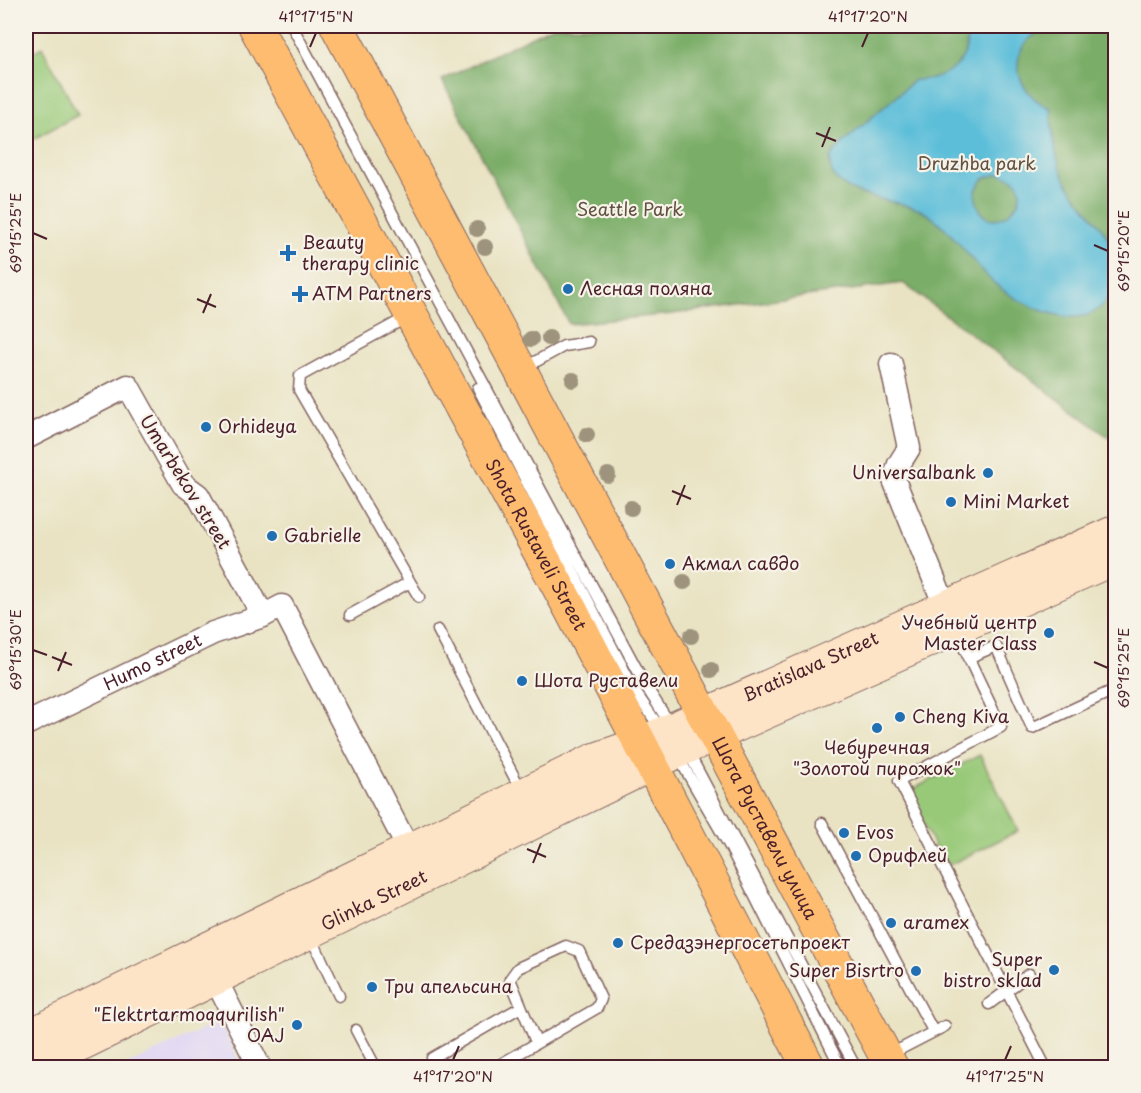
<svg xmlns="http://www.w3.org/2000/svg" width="1141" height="1093" font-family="'Playpen Sans',sans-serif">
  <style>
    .built { fill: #dfd5f5 }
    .green { fill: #98c978; stroke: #717452; stroke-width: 1.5 }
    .forest { fill: #7aad68; stroke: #62664a; stroke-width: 1.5 }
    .water { fill: #5bbed9; stroke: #526e82; stroke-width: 1.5; fill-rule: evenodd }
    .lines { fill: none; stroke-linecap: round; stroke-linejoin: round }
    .service-casing { stroke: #826460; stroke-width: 13 }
    .minor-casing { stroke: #826460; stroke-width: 25 }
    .secondary-casing { stroke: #826460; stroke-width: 34 }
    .primary-casing { stroke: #826460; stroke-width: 35 }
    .service { stroke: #fff; stroke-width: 10 }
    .minor { stroke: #fff; stroke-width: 22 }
    .secondary { stroke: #fee4c6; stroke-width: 32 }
    .primary { stroke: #fdbc70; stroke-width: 33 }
    .tree { fill: #9e937c }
    .ticks { fill: none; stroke: #4a1f2b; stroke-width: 2 }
    .poi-dot { fill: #1f6fb2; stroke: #f7f3e8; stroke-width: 2 }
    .labels { text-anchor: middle; stroke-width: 4.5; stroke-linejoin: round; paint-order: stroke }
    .park-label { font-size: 18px; fill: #615242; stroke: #f7f3e8 }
    .poi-label { font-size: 18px; fill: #4a1f2b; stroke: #f7f3e8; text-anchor: start }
    .street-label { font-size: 18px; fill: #4a1f2b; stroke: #f7f3e8 }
    .neatline { fill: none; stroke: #4a1f2b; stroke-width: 2 }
    .ticks-label { font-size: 15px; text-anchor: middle; fill: #4a1f2b }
  </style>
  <rect width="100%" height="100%" fill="#f7f3e8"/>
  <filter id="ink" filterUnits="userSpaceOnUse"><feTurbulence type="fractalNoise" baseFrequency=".0167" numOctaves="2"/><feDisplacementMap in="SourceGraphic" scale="12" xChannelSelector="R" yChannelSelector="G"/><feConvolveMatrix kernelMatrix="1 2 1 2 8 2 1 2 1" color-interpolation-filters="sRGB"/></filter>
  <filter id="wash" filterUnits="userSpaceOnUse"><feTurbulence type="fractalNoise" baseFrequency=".008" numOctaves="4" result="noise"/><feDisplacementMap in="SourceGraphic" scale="24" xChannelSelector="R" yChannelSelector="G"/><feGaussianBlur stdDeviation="1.35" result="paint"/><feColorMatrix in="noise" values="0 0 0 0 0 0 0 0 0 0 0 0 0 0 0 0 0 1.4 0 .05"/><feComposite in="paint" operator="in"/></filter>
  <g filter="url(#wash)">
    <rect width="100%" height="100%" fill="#e9e3c3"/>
    <path class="built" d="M220,1021L242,1067H123Z"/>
    <path class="green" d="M42,47L78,115L26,143V56Z
      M980,755L1018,831L945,867L907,792Z"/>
    <path class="forest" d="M553,26H1115V447L1111,439L903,283L672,314L569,324L442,80Z"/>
    <path class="water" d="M964,26H1064C1053,32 1040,29 1029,39C1005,63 1024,99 1051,108C1052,132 1054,157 1065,179C1083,213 1125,238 1115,281C1111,297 1101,313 1083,316C1070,319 1056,315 1043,311C1021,303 999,290 983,272C964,251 948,225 922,211C898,198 827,199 830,160C831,147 899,97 914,80C945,80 976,62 964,26ZM998,174C1052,182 992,249 977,203C973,193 978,184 985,178Z"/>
  </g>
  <g filter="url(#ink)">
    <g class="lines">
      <defs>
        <path id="service" d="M292,26L647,688L672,727
          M524,368L564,346L589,342
          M478,388L636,693L662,731
          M410,582L419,597
          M350,615L410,582L299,390L300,376L409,316
          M438,630L522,792
          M956,631L1001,727L899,781L1046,1068
          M968,658L996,646L1032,728L1116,689
          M687,750L856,1068
          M677,755L730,847L841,1068
          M822,823L933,1031
          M310,935L339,996
          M989,1004L1029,974
          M356,1030L376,1068
          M889,1055L945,1026
          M433,1068L432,1058L521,1007
          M494,1068L597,1008L601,999L579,951L566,946L518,968L510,979L536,1042"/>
        <g id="minor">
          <path d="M891,364L909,448L899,464L894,480L951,621"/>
          <path d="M26,438L128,386L183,484L198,495L263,616"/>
          <path id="s1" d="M26,724L213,633L263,616L282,606L409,850"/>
          <path d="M215,978L260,1068"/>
        </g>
        <g id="secondary">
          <path id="s2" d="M26,1037L595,759L638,744L1116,531"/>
          <path id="s3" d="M33,1068L686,748L1116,558"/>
        </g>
        <g id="primary">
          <path id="s4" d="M255,26L571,610L809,1068"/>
          <path id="s5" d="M337,26L892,1068"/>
        </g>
      </defs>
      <use href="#service" class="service-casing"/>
      <use href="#minor" class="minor-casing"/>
      <use href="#secondary" class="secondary-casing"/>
      <use href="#primary" class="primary-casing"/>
      <use href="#service" class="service"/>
      <use href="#minor" class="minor"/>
      <use href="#secondary" class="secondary"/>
      <use href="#primary" class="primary"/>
    </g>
    <g class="tree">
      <circle cx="477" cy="229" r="8"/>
      <circle cx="485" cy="247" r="8"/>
      <circle cx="549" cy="338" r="8"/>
      <circle cx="531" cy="339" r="8"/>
      <circle cx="573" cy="380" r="8"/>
      <circle cx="587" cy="435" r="8"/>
      <circle cx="608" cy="475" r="8"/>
      <circle cx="631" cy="508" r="8"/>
      <circle cx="684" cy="582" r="8"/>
      <circle cx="691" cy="636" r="8"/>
      <circle cx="711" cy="670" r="8"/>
    </g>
  </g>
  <path class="ticks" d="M310,47L316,33M862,47L868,33M816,133L836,141M822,147L830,127M33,233L47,239M1094,245L1108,251M197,299L216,307M203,313L211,294M672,491L691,499M677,505L685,485M33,650L47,655M52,657L72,665M1094,662L1108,668M58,671L66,652M527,849L546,857M533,863L541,843M453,1060L459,1046M1005,1060L1011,1046"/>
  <g class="poi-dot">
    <path d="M285 244h6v6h6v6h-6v6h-6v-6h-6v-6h6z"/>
    <circle cx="568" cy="289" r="6"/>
    <path d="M297 285h6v6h6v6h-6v6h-6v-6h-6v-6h6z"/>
    <circle cx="206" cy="427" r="6"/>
    <circle cx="988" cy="473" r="6"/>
    <circle cx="951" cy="502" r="6"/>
    <circle cx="272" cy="536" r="6"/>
    <circle cx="670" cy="564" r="6"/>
    <circle cx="1049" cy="633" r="6"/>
    <circle cx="522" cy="681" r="6"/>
    <circle cx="900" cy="717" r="6"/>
    <circle cx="877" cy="728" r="6"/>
    <circle cx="844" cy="833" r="6"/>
    <circle cx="856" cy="856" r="6"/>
    <circle cx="891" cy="923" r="6"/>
    <circle cx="618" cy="943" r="6"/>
    <circle cx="1054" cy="970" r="6"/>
    <circle cx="916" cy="971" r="6"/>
    <circle cx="372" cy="987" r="6"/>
    <circle cx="297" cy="1025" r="6"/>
  </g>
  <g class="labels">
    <g class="park-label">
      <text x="977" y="170">Druzhba park</text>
      <text x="630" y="216">Seattle Park</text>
    </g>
    <g class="poi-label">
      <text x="302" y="249">Beauty<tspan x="302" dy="21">therapy clinic</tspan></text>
      <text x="580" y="295">Лесная поляна</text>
      <text x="312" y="300">ATM Partners</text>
      <text x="218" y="433">Orhideya</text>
      <text x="976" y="479" text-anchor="end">Universalbank</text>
      <text x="963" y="508">Mini Market</text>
      <text x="284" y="542">Gabrielle</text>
      <text x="682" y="570">Акмал савдо</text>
      <text x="1037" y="629" text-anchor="end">Учебный центр<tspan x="1037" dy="21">Master Class</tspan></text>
      <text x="534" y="687">Шота Руставели</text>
      <text x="912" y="723">Cheng Kiva</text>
      <text x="877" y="754" text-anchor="middle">Чебуречная<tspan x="877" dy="21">"Золотой пирожок"</tspan></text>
      <text x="856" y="839">Evos</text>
      <text x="868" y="862">Орифлей</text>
      <text x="903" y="929">aramex</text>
      <text x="630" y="949">Средазэнергосетьпроект</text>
      <text x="1042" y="966" text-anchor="end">Super<tspan x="1042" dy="21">bistro sklad</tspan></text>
      <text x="904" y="977" text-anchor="end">Super Bisrtro</text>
      <text x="384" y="993">Три апельсина</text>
      <text x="285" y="1021" text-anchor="end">"Elektrtarmoqqurilish"<tspan x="285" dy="21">OAJ</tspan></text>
    </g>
    <g class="street-label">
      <text transform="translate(185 482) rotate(58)" y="6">Umarbekov street</text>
      <text dy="6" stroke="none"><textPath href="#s4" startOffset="590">Shota Rustaveli Street</textPath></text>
      <text dy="6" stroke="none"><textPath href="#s1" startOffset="141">Humo street</textPath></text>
      <text dy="6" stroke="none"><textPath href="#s2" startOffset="868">Bratislava Street</textPath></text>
      <text dy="6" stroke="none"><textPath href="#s5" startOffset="909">Шота Руставели улица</textPath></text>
      <text dy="6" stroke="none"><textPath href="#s3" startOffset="380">Glinka Street</textPath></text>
    </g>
  </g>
  <rect width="1141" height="1093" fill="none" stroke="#f7f3e8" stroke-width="66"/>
  <rect x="33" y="33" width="1075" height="1027" class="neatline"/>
  <g class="ticks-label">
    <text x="316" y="22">41°17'15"N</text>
    <text x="868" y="22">41°17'20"N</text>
    <text transform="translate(16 233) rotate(-90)" y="5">69°15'25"E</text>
    <text transform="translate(1124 251) rotate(-90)" y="5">69°15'20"E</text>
    <text transform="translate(16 650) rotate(-90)" y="5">69°15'30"E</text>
    <text transform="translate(1124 668) rotate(-90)" y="5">69°15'25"E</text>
    <text x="453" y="1082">41°17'20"N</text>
    <text x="1005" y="1082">41°17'25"N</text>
  </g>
</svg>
